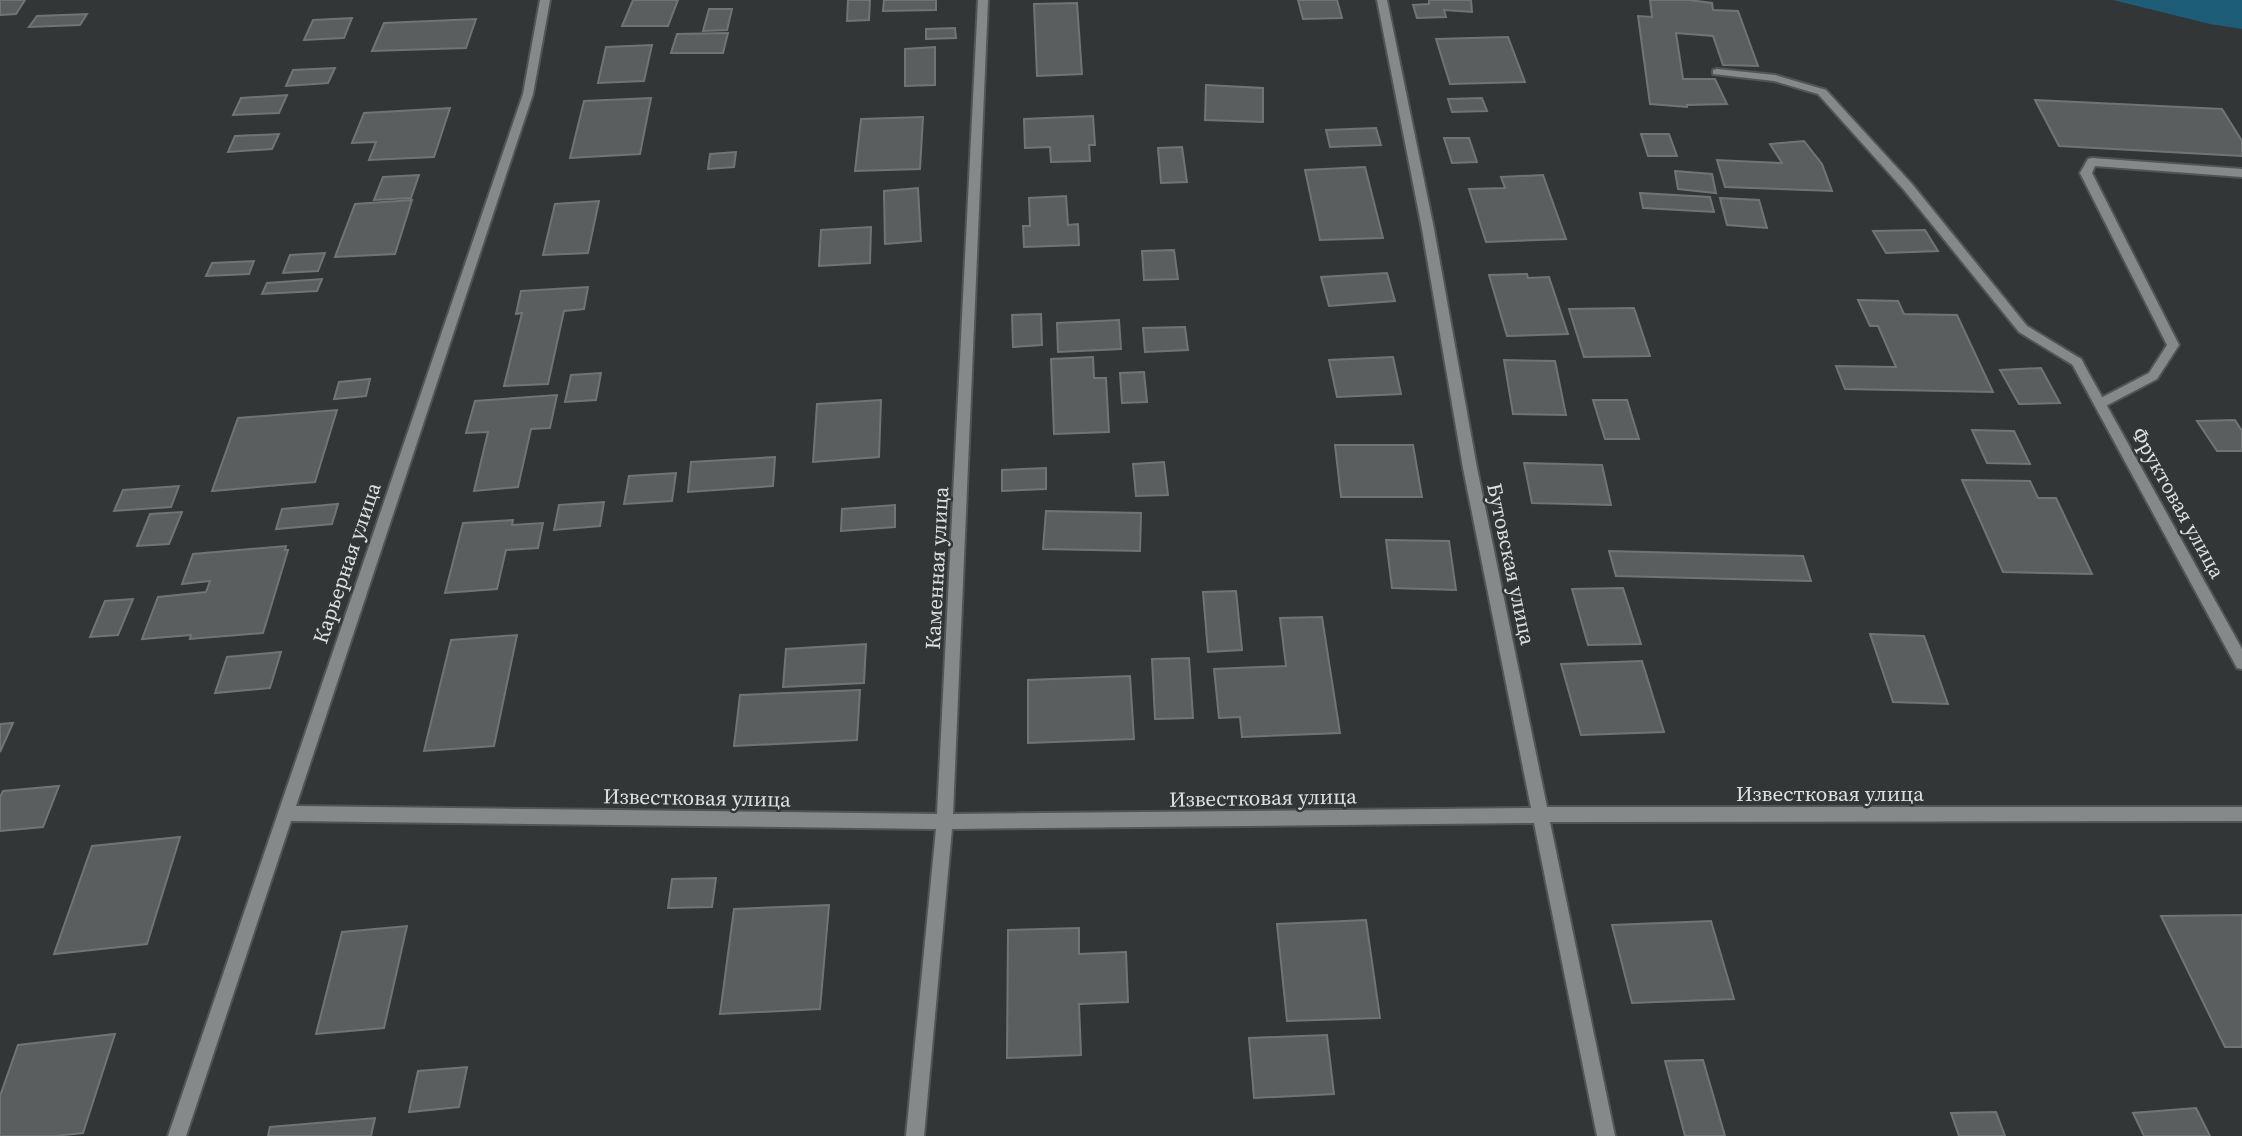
<svg xmlns="http://www.w3.org/2000/svg" width="2242" height="1136" font-family="'Source Serif 4',serif">
  <style>
    .green { fill: #1e5d77 }
    .building { fill: #5b5e5f; stroke: #717475; stroke-width: 2 }
    .lines { fill: none; stroke-linecap: round; stroke-linejoin: round }
    .service-casing { stroke: #525455; stroke-width: 4 }
    .minor-casing { stroke: #525455; stroke-width: 4 }
    .service { fill: #86898a; fill-rule: evenodd }
    .minor { fill: #86898a; fill-rule: evenodd }
    .labels { text-anchor: middle; stroke-width: 5; stroke-linejoin: round; paint-order: stroke }
    .street-label { font-size: 21px; fill: #dfe0e1; stroke: #333637 }
  </style>
  <rect width="100%" height="100%" fill="#333637"/>
  <path class="green" d="M2113,0H2242V29L2210,24Z"/>
  <path class="building" d="M0,0H25L16,14L0,15Z
    M633,0H678L668,26H622Z
    M848,0H870L869,20L847,21Z
    M884,0H936V10L883,11Z
    M1298,0H1337L1342,18L1303,19Z
    M1429,0H1471L1472,12L1444,10L1446,17L1417,18L1413,5L1429,4Z
    M1650,0H1689L1712,3L1713,10L1738,11L1758,66L1723,65L1713,36L1676,33L1683,79H1715L1727,104L1687,105V107L1650,104L1638,16L1652,17Z
    M1077,3L1082,74L1037,76L1034,4Z
    M709,9H732L727,30L703,31Z
    M87,14L80,25L29,27L37,16Z
    M352,18L344,38L304,40L313,20Z
    M476,19L466,48L372,51L384,23Z
    M955,28L956,38L926,39V29Z
    M728,33L723,53H671L677,34Z
    M1508,37L1525,82L1450,84L1436,39Z
    M652,45L644,81L598,83L606,47Z
    M935,47V85L905,86V49Z
    M335,68L328,83L286,86L293,70Z
    M1206,85L1263,88V122L1205,120Z
    M287,95L279,113L233,115L241,98Z
    M651,98L640,154L570,158L584,101Z
    M1482,98L1487,111L1452,112L1448,99Z
    M2035,100L2222,109L2242,141V156L2059,146Z
    M450,108L434,157L369,160L376,142L352,143L364,113Z
    M1093,116L1095,145H1089L1090,161L1051,162L1050,147L1025,148L1024,119Z
    M923,117L920,169L855,171L861,119Z
    M1376,128L1381,145L1330,147L1326,130Z
    M279,134L272,149L228,152L235,136Z
    M1641,134H1669L1677,156H1648Z
    M1444,138H1469L1477,162L1452,163Z
    M1804,141L1822,164L1832,191L1725,187L1717,160L1782,163L1770,144Z
    M1182,147L1187,182L1161,183L1158,148Z
    M736,152L734,167L708,169L710,154Z
    M1365,167L1383,238L1320,240L1305,170Z
    M1675,171L1712,174L1716,193L1678,189Z
    M419,175L411,198L374,200L383,177Z
    M1543,175L1566,239L1486,242L1469,189L1505,188L1501,177Z
    M918,188L921,241L885,244L884,191Z
    M1640,193L1710,197L1714,212L1643,208Z
    M1066,196L1068,225L1078,224L1079,245L1024,247L1023,226H1030L1029,198Z
    M1720,198L1759,200L1767,228L1727,225Z
    M412,200L395,254L335,257L355,204Z
    M599,201L588,253L543,255L555,204Z
    M871,227L870,263L819,266L821,230Z
    M1925,230L1938,251L1886,253L1873,231Z
    M1174,250L1178,279L1144,280L1142,251Z
    M325,253L318,271L283,273L290,255Z
    M254,261L249,274L206,276L212,263Z
    M1387,273L1395,301L1329,306L1321,277Z
    M1527,274L1528,278L1549,277L1568,334L1507,336L1489,275Z
    M322,279L317,291L262,294L267,283Z
    M588,287L584,309L564,311L548,384L504,386L522,313L516,314L521,291Z
    M1858,300L1898,301L1904,314L1957,315L1993,392L1845,389L1836,366L1896,367L1878,326H1870Z
    M1634,308L1650,356L1584,357L1569,309Z
    M1041,314L1042,345L1013,347L1012,315Z
    M1119,320L1121,349L1058,352L1057,323Z
    M1185,327L1188,350L1145,352L1143,328Z
    M1093,357L1094,378H1106L1109,432L1054,434L1051,359Z
    M1393,357L1401,394L1337,397L1329,360Z
    M1504,360L1555,361L1566,415L1513,414Z
    M2041,368L2060,403L2019,404L2000,370Z
    M1144,372L1147,402L1122,403L1120,373Z
    M601,373L596,400L565,402L571,375Z
    M370,379L366,396L334,399L339,382Z
    M557,395L550,428L531,429L518,487L474,491L488,432L466,433L475,401Z
    M881,400L879,457L813,462L817,404Z
    M1593,400H1627L1639,439H1605Z
    M337,410L315,482L212,491L238,418Z
    M2235,420L2242,431V451H2217L2197,421Z
    M1972,430L2014,431L2030,464L1987,463Z
    M1335,445H1413L1422,497H1341Z
    M775,457L773,486L688,492L691,462Z
    M1164,462L1168,495L1136,496L1133,464Z
    M1524,463L1602,465L1611,505L1532,503Z
    M1046,468V489L1002,491V470Z
    M676,473L672,501L624,504L629,476Z
    M1962,480L2030,481L2038,498H2056L2092,574L2003,572Z
    M179,486L171,507L114,511L123,490Z
    M604,502L600,526L554,530L559,505Z
    M338,504L332,524L276,529L282,509Z
    M895,505V527L841,531L842,509Z
    M1046,511L1141,513L1140,551L1043,549Z
    M182,512L169,544L137,546L150,514Z
    M513,520L512,525L543,523L538,548L506,550L497,589L445,593L463,523Z
    M1386,540L1449,541L1456,590L1392,588Z
    M286,546L285,550H288L263,633L190,639L191,635L142,639L158,597L206,592L210,581L182,584L193,554Z
    M1609,551L1803,556L1811,581L1616,576Z
    M1623,588L1641,644L1588,645L1572,589Z
    M1236,591L1242,650L1208,652L1203,592Z
    M133,599L118,635L90,637L105,601Z
    M1322,617L1340,733L1242,737L1240,717L1219,718L1214,669L1286,666L1280,618Z
    M1870,634L1924,636L1948,704L1893,702Z
    M517,635L494,746L424,751L451,640Z
    M866,644L864,683L783,687L786,649Z
    M281,652L270,688L215,693L227,657Z
    M1189,658L1193,718L1155,719L1152,659Z
    M1642,661L1664,732L1581,735L1561,664Z
    M1130,676L1134,739L1028,743V680Z
    M860,690L857,740L734,746L740,695Z
    M13,723L0,752V724Z
    M59,786L43,827L0,831V797L3,791Z
    M180,837L147,944L54,954L92,846Z
    M716,878L712,907L668,908L672,879Z
    M829,905L820,1009L720,1014L734,909Z
    M2242,915V1047H2225L2161,916Z
    M1366,920L1380,1018L1287,1021L1277,924Z
    M1711,921L1734,999L1632,1003L1612,925Z
    M407,926L384,1028L316,1034L342,932Z
    M1079,928V954L1126,952L1128,1002L1079,1004L1081,1055L1007,1058L1008,930Z
    M115,1034L83,1133L55,1136H0V1096L18,1045Z
    M1327,1035L1334,1094L1254,1098L1249,1038Z
    M1703,1060L1725,1136H1685L1665,1061Z
    M467,1067L459,1107L409,1112L418,1071Z
    M2196,1108L2210,1136H2144L2133,1113Z
    M1996,1112L2005,1136H1959L1951,1113Z
    M375,1118L371,1136H268L270,1127Z"/>
  <g class="lines">
    <defs>
      <path id="service" d="M1717,69L1775,75L1826,90L1912,184L2027,326L2081,359L2083,362L2081,365H2073L2019,332L1904,190L1818,94L1774,81L1713,74V70Z
        M2092,158L2242,169V177L2095,166L2092,173L2179,345L2157,379L2100,409L2094,404L2095,401L2149,373L2167,345L2080,173L2088,159Z"/>
      <path id="minor" d="M540,0H550L533,94L296,806L937,814L978,0H988L953,814L1531,808L1463,468L1422,229L1377,0H1387L1434,229L1477,468L1547,807H2242V821L1550,822L1615,1136H1597L1534,823L952,829L924,1136H906L936,829L291,821L186,1136H168L523,94Z
        M2077,357L2081,359L2242,649V669L2237,668L2071,362Z"/>
    </defs>
    <use href="#service" class="service-casing"/>
    <use href="#minor" class="minor-casing"/>
    <use href="#service" class="service"/>
    <use href="#minor" class="minor"/>
  </g>
  <g class="labels">
    <g class="street-label">
      <text transform="translate(2178 503) rotate(61)" y="7">Фруктовая улица</text>
      <text transform="translate(347 563) rotate(-71)" y="7">Карьерная улица</text>
      <text transform="translate(1511 564) rotate(78)" y="7">Бутовская улица</text>
      <text transform="translate(937 568) rotate(-87)" y="7">Каменная улица</text>
      <text x="1830" y="801">Известковая улица</text>
      <text transform="translate(697 798) rotate(1)" y="7">Известковая улица</text>
      <text transform="translate(1263 798) rotate(-1)" y="7">Известковая улица</text>
    </g>
  </g>
</svg>
